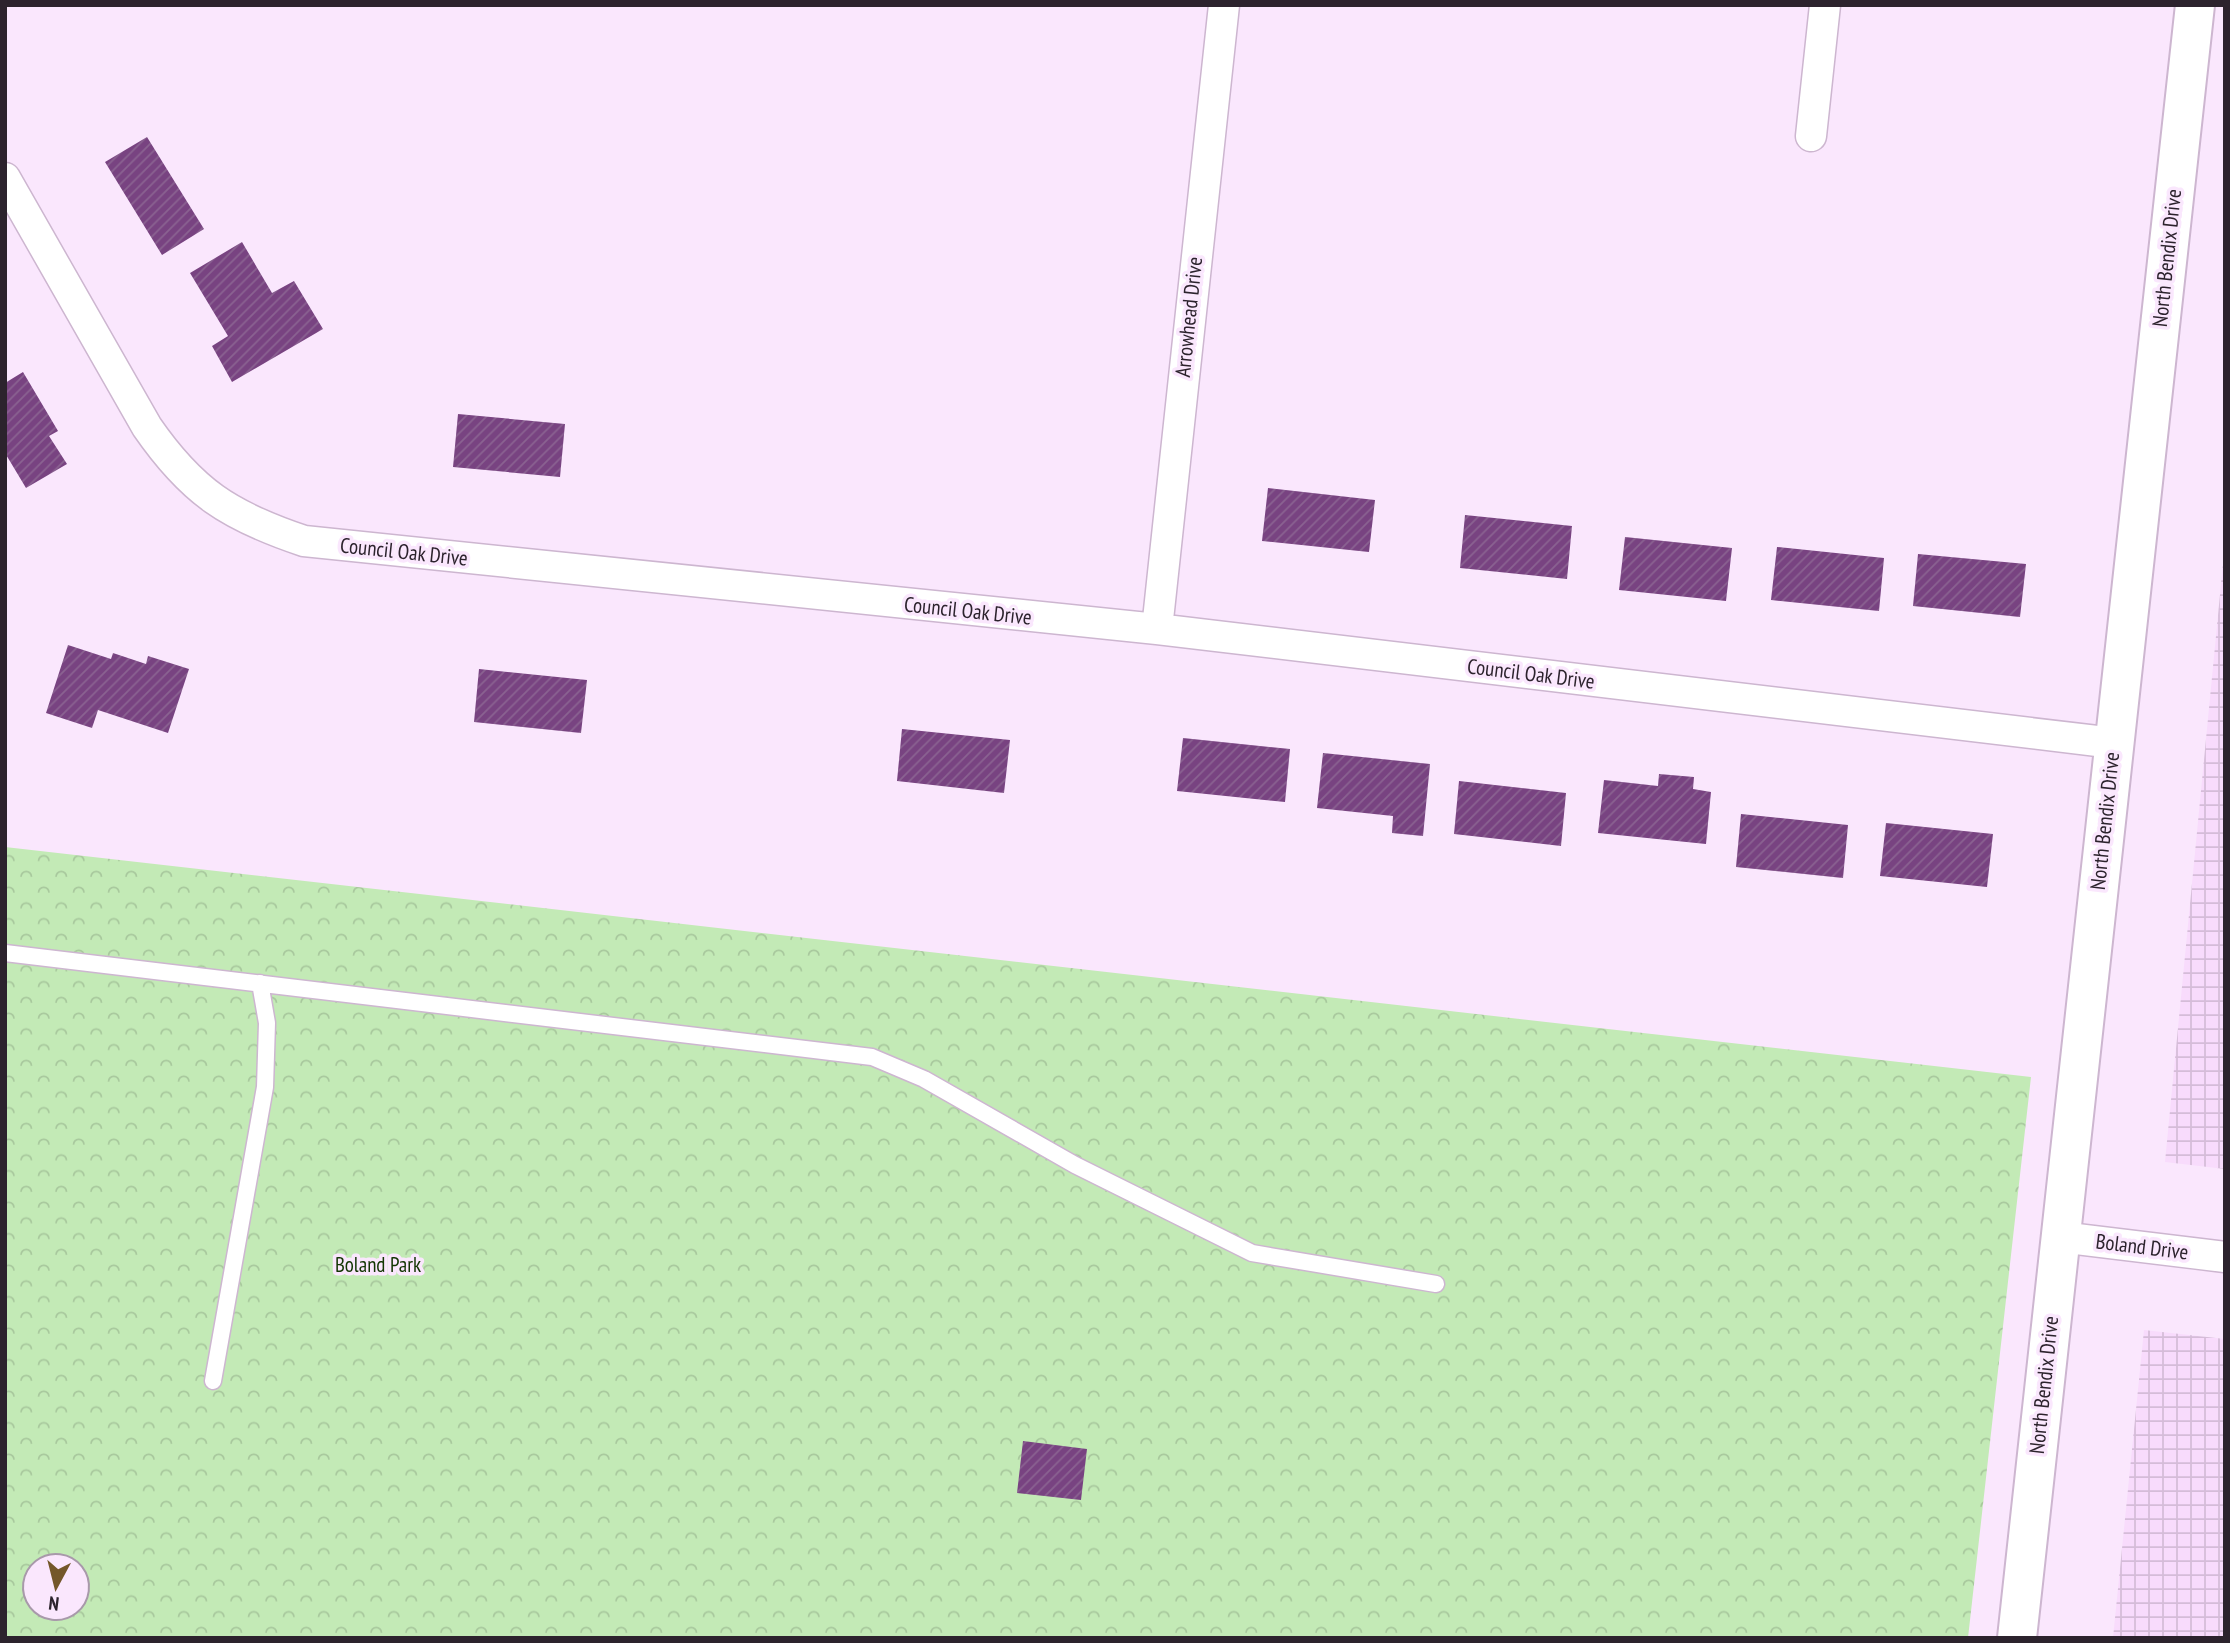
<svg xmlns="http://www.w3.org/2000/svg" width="2230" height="1643" font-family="'PT Sans Narrow',sans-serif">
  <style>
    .industrial { fill: url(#industrial-grid) }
    .park { fill: url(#park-crowns); fill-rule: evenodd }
    .building { fill: url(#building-hatch) }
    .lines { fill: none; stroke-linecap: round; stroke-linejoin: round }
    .service-casing { stroke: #cdb6d0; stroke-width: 19 }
    .minor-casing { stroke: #cdb6d0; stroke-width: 33 }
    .tertiary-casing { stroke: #cdb6d0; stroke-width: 42 }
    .service { stroke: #fff; stroke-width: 16 }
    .minor { stroke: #fff; stroke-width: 30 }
    .tertiary { stroke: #fff; stroke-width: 38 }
    .labels { text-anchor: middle; stroke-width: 7; stroke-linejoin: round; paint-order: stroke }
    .street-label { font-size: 21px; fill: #2c232d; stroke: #fae7fd }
    .park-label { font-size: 21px; fill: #123502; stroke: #fae7fd }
  </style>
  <defs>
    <pattern id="industrial-grid" width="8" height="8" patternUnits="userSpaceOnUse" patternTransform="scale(1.75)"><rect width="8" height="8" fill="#f8dbfc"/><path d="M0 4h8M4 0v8" fill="none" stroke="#d5bcd8"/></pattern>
    <pattern id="park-crowns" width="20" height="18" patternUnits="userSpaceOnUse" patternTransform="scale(1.75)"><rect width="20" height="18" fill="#c3eab6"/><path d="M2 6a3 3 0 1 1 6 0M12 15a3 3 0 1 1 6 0" fill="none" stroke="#a8c89d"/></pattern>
    <pattern id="building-hatch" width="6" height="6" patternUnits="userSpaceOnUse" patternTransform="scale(1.75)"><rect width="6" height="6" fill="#784381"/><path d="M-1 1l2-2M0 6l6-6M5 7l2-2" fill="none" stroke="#8a6291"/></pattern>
  </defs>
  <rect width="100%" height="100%" fill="#fae7fd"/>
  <path class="industrial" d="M2225,543V1169L2165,1162Z
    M2144,1330L2225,1339V1638H2113Z"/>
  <path class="park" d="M5,847L2031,1077L1968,1638H5ZM35,1566H77V1608H35Z"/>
  <path class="building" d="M147,137L204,229L162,255L105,162Z
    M242,242L272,293L294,281L323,329L232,382L212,346L228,336L190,273Z
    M23,372L58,431L49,436L67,464L26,488L5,453V383Z
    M458,414L565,424L560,477L453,467Z
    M1268,488L1375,500L1369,552L1262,541Z
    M1465,515L1572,526L1567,579L1460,568Z
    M1625,537L1732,548L1726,601L1619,590Z
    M1777,547L1884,558L1879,611L1771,600Z
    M1918,554L2026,564L2020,617L1913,606Z
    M68,645L111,659L113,653L146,664L148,656L189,669L168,733L98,710L92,728L46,713Z
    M479,669L587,680L581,733L474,722Z
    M902,729L1010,740L1004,793L897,781Z
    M1183,738L1290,749L1285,802L1177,791Z
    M1323,753L1430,764L1423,836L1392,833L1393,816L1317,808Z
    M1659,774L1694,777L1693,789L1711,792L1706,844L1598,833L1604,780L1658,786Z
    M1459,781L1566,793L1561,846L1454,834Z
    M1741,814L1848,825L1843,878L1736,867Z
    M1886,823L1993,834L1987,887L1880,876Z
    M1023,1441L1087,1449L1081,1500L1017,1493Z"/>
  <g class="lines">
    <defs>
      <path id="service" d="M5,953L872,1057L924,1079L1075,1165L1252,1253L1436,1284
        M213,1381L265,1087L267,1023L260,983"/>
      <path id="minor" d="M1811,136L1825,5
        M5,178L147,427C192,492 229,516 304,541L1157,629L2114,743
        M1157,629L1224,5
        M2060,1237L2225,1257"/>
      <path id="tertiary" d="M2017,1638L2195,5"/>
    </defs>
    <use href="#service" class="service-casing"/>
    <use href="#minor" class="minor-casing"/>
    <use href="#tertiary" class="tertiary-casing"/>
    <use href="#service" class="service"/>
    <use href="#minor" class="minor"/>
    <use href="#tertiary" class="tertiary"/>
  </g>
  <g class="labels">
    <g class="street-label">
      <text transform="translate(2167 258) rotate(-84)" y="7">North Bendix Drive</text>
      <text transform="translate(1189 317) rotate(-84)" y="7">Arrowhead Drive</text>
      <text transform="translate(404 552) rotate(6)" y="7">Council Oak Drive</text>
      <text transform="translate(968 611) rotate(6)" y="7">Council Oak Drive</text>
      <text transform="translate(1531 674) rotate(7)" y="7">Council Oak Drive</text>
      <text transform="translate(2105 821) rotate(-84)" y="7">North Bendix Drive</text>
      <text transform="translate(2142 1247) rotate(7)" y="7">Boland Drive</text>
      <text transform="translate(2044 1385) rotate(-84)" y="7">North Bendix Drive</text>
    </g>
    <g class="park-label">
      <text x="378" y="1272">Boland Park</text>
    </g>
  </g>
  <rect width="2230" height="1643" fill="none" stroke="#2c232d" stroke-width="14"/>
  <g transform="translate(56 1587) rotate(187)"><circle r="33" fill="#fae7fd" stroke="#a899aa" stroke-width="2"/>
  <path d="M0-5L12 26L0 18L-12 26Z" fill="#74572a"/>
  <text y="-10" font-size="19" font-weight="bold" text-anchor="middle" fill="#2c232d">N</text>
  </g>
</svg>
